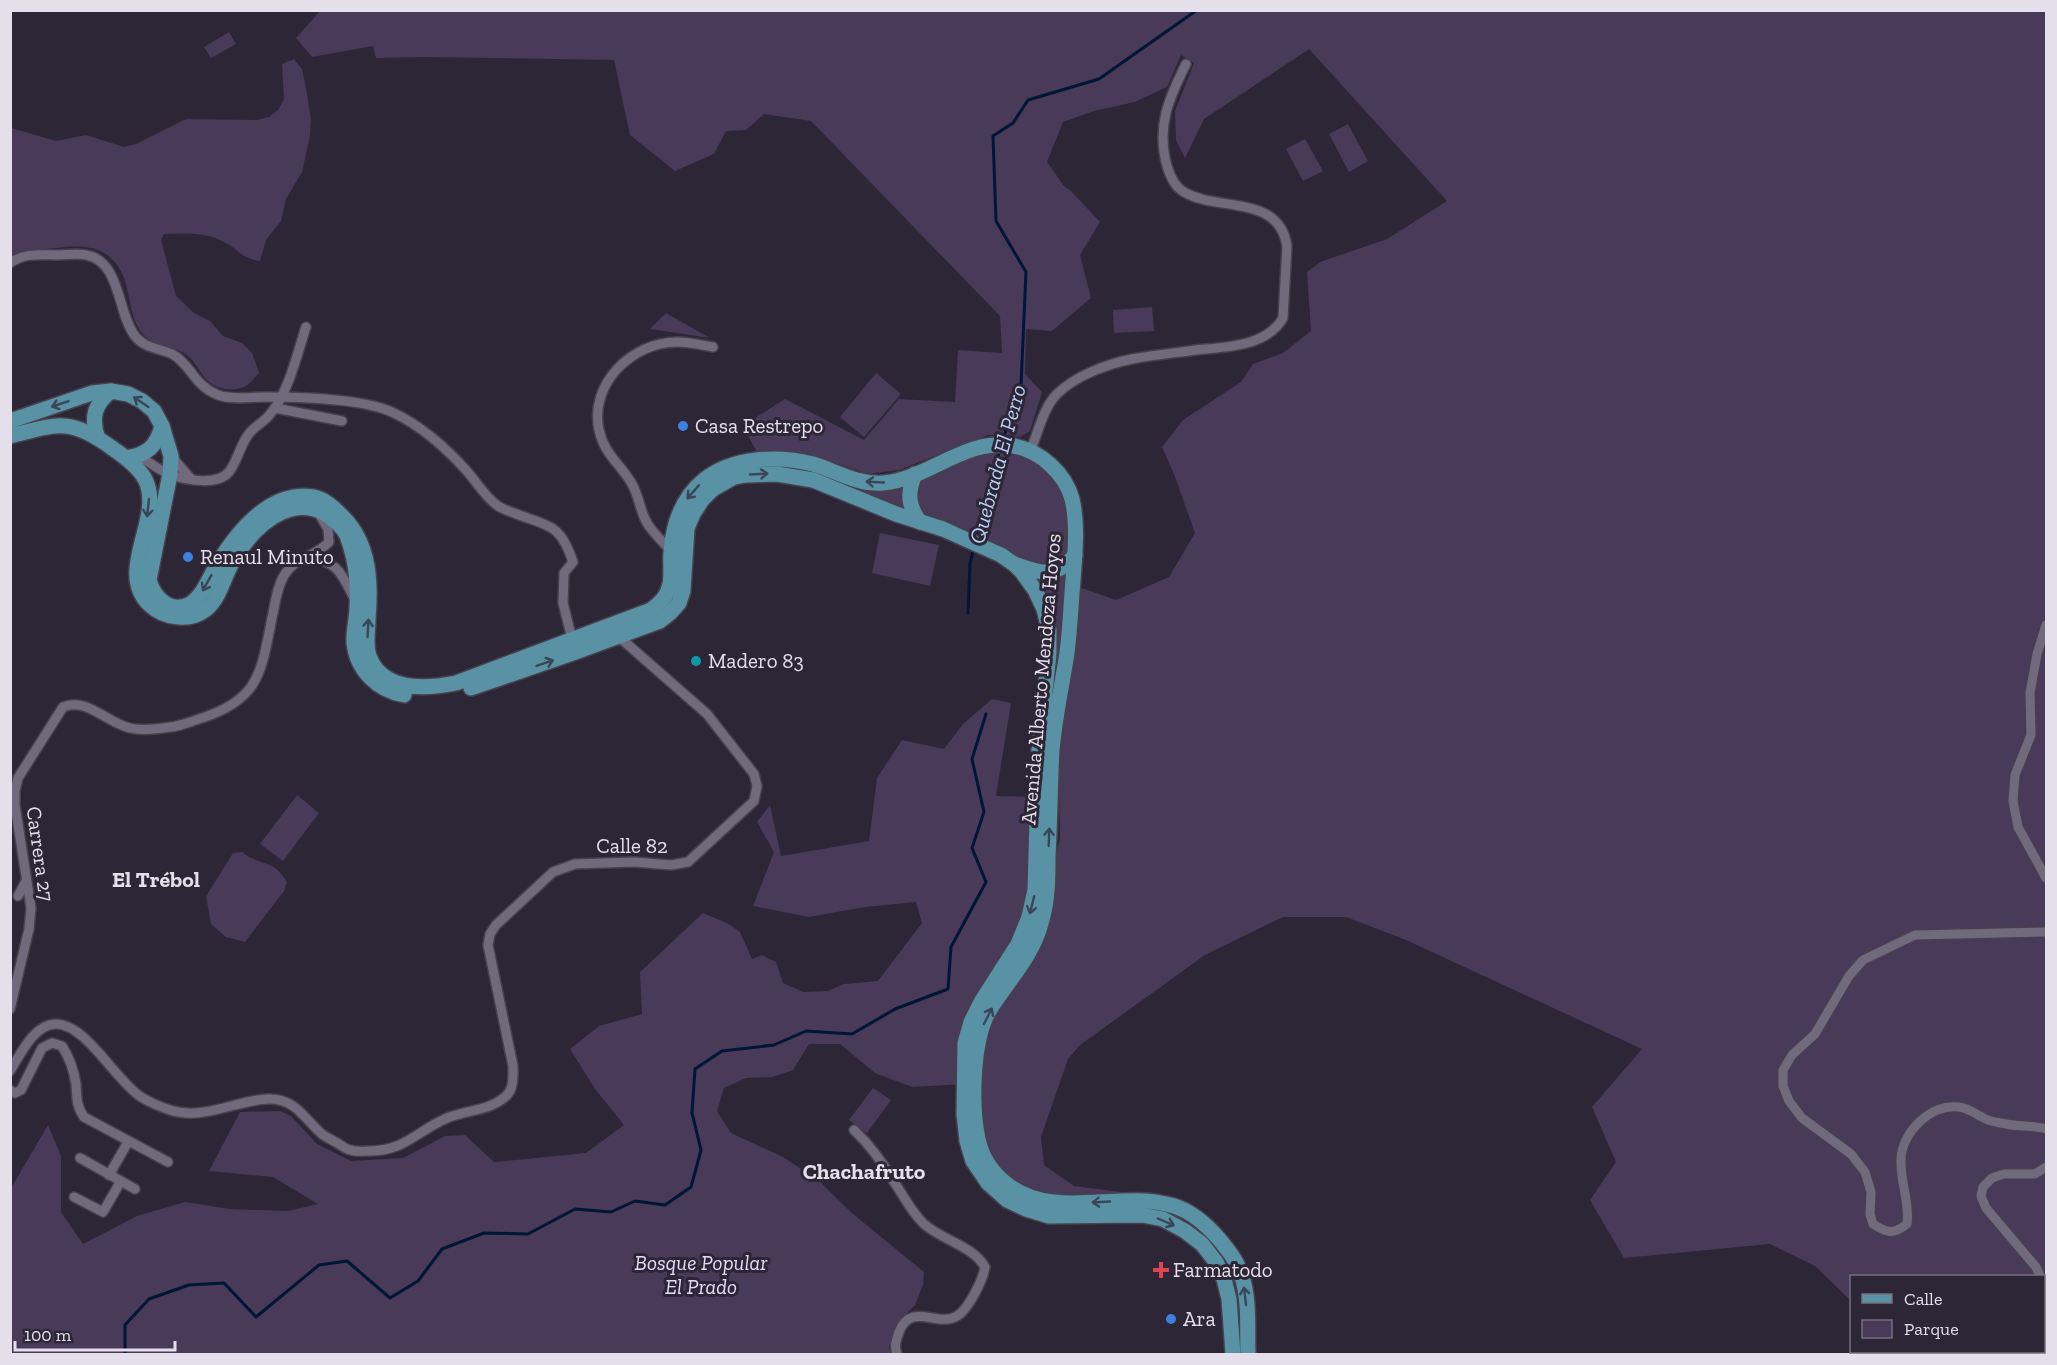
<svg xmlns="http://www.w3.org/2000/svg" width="2057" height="1365" viewBox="0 0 2057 1365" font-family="'Zilla Slab',serif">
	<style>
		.green { fill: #483a58 }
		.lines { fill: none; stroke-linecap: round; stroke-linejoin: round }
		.stream { stroke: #001635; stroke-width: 3 }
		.street-casing { stroke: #47414e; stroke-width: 12 }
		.primary-casing { stroke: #47414e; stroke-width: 18 }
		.street { stroke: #716a7c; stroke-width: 9 }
		.primary { stroke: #5892a4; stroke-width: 15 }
		.oneway { stroke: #3a4657 }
		.shop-dot { fill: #3f7fe0; stroke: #2d2636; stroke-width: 2 }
		.culture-dot { fill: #0f9aa8; stroke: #2d2636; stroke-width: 2 }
		.health-dot { fill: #e0444e; stroke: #2d2636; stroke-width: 2 }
		.labels { text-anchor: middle; stroke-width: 6; stroke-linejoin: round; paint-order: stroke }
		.poi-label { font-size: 21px; fill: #e4dfea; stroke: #2d2636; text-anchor: start }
		.street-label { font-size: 21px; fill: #e4dfea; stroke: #2d2636 }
		.park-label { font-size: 21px; font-style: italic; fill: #e6daf6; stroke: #2d2636 }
		.water-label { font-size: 22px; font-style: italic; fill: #b3cff3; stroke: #2d2636 }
		.neighbourhood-label { font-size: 22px; font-weight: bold; fill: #e4dfea; stroke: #2d2636 }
	</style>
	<rect width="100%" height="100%" fill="#2d2636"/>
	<g class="green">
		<path d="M321 10 2046 11V1354H1917L1915 1352H2044V1276H1852L1851 1301 1815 1266 1770 1244 1624 1258 1590 1200 1616 1162 1592 1107 1642 1049 1406 940 1346 917H1283L1205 955 1080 1045 1068 1059 1041 1137 1044 1165 1074 1186 1121 1192 1084 1203 1031 1199 982 1155 977 1047 1047 892 1060 839 1059 799 1052 750 1076 586 1116 600 1169 577 1195 533 1174 474 1162 447 1183 420 1241 382 1253 364 1283 353 1311 331 1307 272 1320 262 1387 239 1447 201 1309 49 1204 119 1185 158 1176 140 1175 111 1194 63 1181 55 1167 87 1135 102 1094 111 1063 122 1047 162 1064 186 1072 192 1100 222 1080 255 1091 298 1052 331 1026 329 1025 374 1042 392 1030 431 1020 437 988 435 899 470 868 474 806 453 757 452 748 436 755 418 785 399 864 440 899 399 955 402 958 350 1002 353 1000 316 811 121 764 114 746 130 726 131 714 154 675 171 630 135 614 60 424 57 376 58 373 46 312 57 296 38Z"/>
		<path d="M229 32 236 44 211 58 204 47Z"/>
		<path d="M294 59 302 69 306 88 311 119 310 136 302 172 286 199 281 221 266 240 260 261C239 257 242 252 226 243 208 232 185 233 164 234L161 240 176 296 194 313 210 321 223 336 242 343 252 353 259 373C255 377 251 383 246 386 232 393 214 389 204 377 198 369 193 358 184 353 170 345 153 346 143 334 129 317 131 297 124 278 111 246 86 244 56 248 40 249 26 251 11 256V128L56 141 86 135 124 147 136 144 186 119 257 120 269 117 278 110 284 99 282 64Z"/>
		<path d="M1348 124 1368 161 1349 172 1329 134Z"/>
		<path d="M1305 139 1323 171 1303 181 1286 149Z"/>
		<path d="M1152 307 1154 331 1114 333 1113 310Z"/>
		<path d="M666 313 710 338 650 329Z"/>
		<path d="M876 373 901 394 864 437 840 417Z"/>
		<path d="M983 451C995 452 1008 452 1020 455 1066 468 1074 516 1068 557L1051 568 1036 566 974 535 919 513 912 495 919 479Z"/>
		<path d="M907 483 908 513 857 491 883 489Z"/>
		<path d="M880 533 939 545 930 586 872 573Z"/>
		<path d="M1068 571 1064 630 1046 736 1054 674 1031 575Z"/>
		<path d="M992 699 1011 703 996 796 1038 797 1029 917 964 1084 912 1087 875 1073 840 1044H809L793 1070 773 1077 746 1078 724 1088 717 1111 731 1133 783 1157 818 1180 853 1214 924 1272 923 1285 915 1305 896 1325 889 1347 892 1354H11V1188L48 1125 61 1156V1212L83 1244 137 1216 185 1202 230 1209 288 1211 318 1204 273 1177 209 1171 240 1112 280 1111 291 1116 317 1144 351 1161 403 1158 445 1136 465 1135 494 1162 586 1153 624 1125 595 1089 570 1049 599 1026 642 1014 640 972 703 913 729 924 740 932 752 959 762 955 776 962 783 983 804 992 828 991 844 984 878 981 922 923 916 902 865 907 809 917 753 906 774 852 757 822 770 805 781 856 869 841 877 778 902 740 944 749 963 724Z"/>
		<path d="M297 795 319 813 283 861 260 844Z"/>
		<path d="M242 852C261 867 273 858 287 882L284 891 245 942 226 937 211 924 206 896 233 853Z"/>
		<path d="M873 1088 891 1100 867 1133 849 1120Z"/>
	</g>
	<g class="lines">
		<g class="stream">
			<path d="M1003 439 1021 385 1026 272 996 221 993 136 1013 123 1028 100 1099 79 1197 10"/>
			<path d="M977 538 1000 449"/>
			<path d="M968 613 970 564 974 547"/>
			<path d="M125 1354V1325L149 1299 189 1285 224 1283 256 1317 319 1265 347 1261 390 1298 418 1281 442 1249 484 1233 528 1234 575 1209 611 1212 635 1201 665 1205 691 1187 701 1150 692 1113 695 1069 722 1051 774 1045 806 1031 852 1034 895 1009 948 989 951 947 986 882 972 848 984 812 972 759 986 714"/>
		</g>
		<g class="street-casing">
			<g id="street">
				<path d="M10 263C25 252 42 255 59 255 67 255 77 253 86 255 121 261 117 313 135 336 144 348 159 348 172 354 191 364 193 385 218 395 231 400 250 397 264 397 299 397 363 398 394 413 421 426 445 447 465 469 477 482 484 496 498 506 504 510 512 512 519 515 552 527 561 526 573 562L564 573 563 603 572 639"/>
				<path d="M275 408 342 421"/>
				<path d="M1030 452C1038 433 1043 408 1057 394 1075 376 1107 364 1132 359 1153 355 1175 353 1196 350 1226 347 1266 347 1283 318L1287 246C1279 194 1218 212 1184 192 1175 187 1170 176 1167 166 1156 126 1169 98 1186 64"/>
				<path d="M139 456C149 462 160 471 171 475 187 480 217 486 229 472 237 462 240 446 248 435 254 426 265 422 271 413 289 391 297 354 306 327"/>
				<path d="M171 456 191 479"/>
				<path d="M671 551C663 542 653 533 647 523 640 511 639 496 632 484 620 463 605 456 599 430 589 384 632 342 677 342 689 342 701 345 713 347"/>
				<path d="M309 559C338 559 343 577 355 600"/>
				<path d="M2046 625 2037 654 2030 693 2031 735 2015 775 2013 801 2018 827 2046 878"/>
				<path d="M18 896 26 881"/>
				<path d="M2046 932 1915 935 1863 960 1849 976 1815 1034 1792 1055 1783 1070V1086L1789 1101 1802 1118 1851 1154 1865 1172 1871 1192 1870 1214 1873 1224C1887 1233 1893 1235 1907 1224 1910 1202 1900 1182 1901 1160 1901 1133 1931 1103 1959 1107 1969 1108 1978 1116 1988 1120 1994 1122 2000 1123 2006 1124 2019 1127 2034 1125 2046 1129"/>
				<path d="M10 1009 29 929 31 908 15 805V791L18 778 63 707C87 697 107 723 130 728 142 731 158 729 171 727 181 726 192 721 202 718 260 699 261 672 272 618 275 604 277 586 285 574 295 558 316 556 329 542L328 529 318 512"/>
				<path d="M10 1071C20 1055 34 1024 56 1024 86 1024 115 1080 141 1097 149 1102 161 1107 170 1110 203 1121 236 1100 268 1099 296 1098 305 1120 323 1135 328 1138 334 1141 339 1144 342 1146 347 1150 351 1150 356 1152 363 1151 369 1151 405 1151 417 1131 447 1118 466 1110 490 1111 506 1096 514 1089 513 1076 513 1066L488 945 490 934 496 925 553 872 575 864 634 862 671 865 688 862 754 801 757 786 754 774 707 714 618 636"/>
				<path d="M10 1090 15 1093 21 1090 42 1048 52 1043 62 1046C69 1057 74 1071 76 1084 77 1097 76 1106 84 1117L168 1162"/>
				<path d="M854 1130C870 1145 883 1163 894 1182 904 1196 911 1212 924 1224 942 1240 973 1246 985 1267 983 1280 968 1310 957 1316 938 1328 911 1301 899 1332 896 1341 894 1346 897 1354"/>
				<path d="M80 1158 135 1189"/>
				<path d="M109 1175 128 1142"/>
				<path d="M74 1197 103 1212 121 1181"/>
				<path d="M2040 1276 2036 1267 1986 1208 1981 1196 1983 1187 1992 1178 2004 1174H2035L2046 1167"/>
				<path d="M2044 1286V1302"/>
				<path d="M1975 1354 1978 1352"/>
			</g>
		</g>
		<g class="primary-casing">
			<g id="primary">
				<path d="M10 421 92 393 111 391 128 394 142 401 154 411 162 426 171 456 170 474 149 580C154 597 170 615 190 604 204 595 210 576 218 563 238 531 271 490 313 497 325 499 335 509 343 517 370 544 371 583 368 619 368 631 365 644 369 656 382 692 426 689 456 683L651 610C660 603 668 596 670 584 672 574 670 562 671 552 673 524 681 499 704 480 733 457 778 455 813 464 836 471 858 485 883 483 930 479 965 437 1014 446 1040 451 1065 473 1072 499 1078 524 1075 554 1073 580 1071 604 1070 629 1067 653 1062 685 1055 717 1052 750 1050 785 1050 820 1048 856 1048 877 1048 899 1042 920 1033 957 1008 980 989 1011 972 1041 971 1105 978 1139 982 1158 992 1173 1008 1185 1056 1221 1120 1189 1174 1206 1193 1212 1207 1225 1219 1239 1228 1250 1237 1261 1241 1274 1250 1298 1247 1329 1248 1354"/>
				<path d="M10 436C57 424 70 417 112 448 124 456 138 466 145 479 165 518 114 571 150 605 164 618 189 622 205 610 220 599 224 575 234 559 258 520 303 483 342 528 347 533 349 541 351 548 357 567 358 587 357 607 357 619 353 631 354 643 357 670 377 690 404 695"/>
				<path d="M97 436C91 416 95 404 111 391"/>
				<path d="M126 458C147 455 157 446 162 426"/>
				<path d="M915 474C907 493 908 506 920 522"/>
				<path d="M1014 564C1042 573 1054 580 1075 555"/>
				<path d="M471 688 573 653 660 621 670 613 679 603 683 591 687 528 693 514 702 500 713 489 734 477 745 475 777 474 813 480 896 514 943 529 1001 555 1014 564 1022 572 1035 590 1044 609 1049 630V653L1039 750 1035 890 1029 917 1018 944 981 1002 971 1022 965 1043 964 1114 967 1141 973 1161 988 1183 1007 1200 1026 1209 1049 1216 1142 1215 1163 1219 1185 1231 1202 1244 1216 1262 1224 1279 1229 1299 1233 1354"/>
			</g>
		</g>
		<use href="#street" class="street"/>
		<use href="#primary" class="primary"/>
	</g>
	<defs><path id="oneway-shaft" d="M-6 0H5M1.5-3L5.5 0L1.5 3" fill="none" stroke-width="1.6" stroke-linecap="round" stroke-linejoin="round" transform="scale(1.5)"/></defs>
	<g class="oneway">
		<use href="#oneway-shaft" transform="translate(141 402) rotate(-146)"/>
		<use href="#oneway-shaft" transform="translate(60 404) rotate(161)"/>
		<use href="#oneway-shaft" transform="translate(759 474) rotate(-3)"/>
		<use href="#oneway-shaft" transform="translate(875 482) rotate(-177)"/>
		<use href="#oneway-shaft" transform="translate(693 492) rotate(131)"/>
		<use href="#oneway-shaft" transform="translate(148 508) rotate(96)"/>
		<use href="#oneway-shaft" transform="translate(207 583) rotate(119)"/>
		<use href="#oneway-shaft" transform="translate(368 628) rotate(-87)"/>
		<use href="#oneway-shaft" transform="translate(545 663) rotate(-19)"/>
		<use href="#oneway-shaft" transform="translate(1049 837) rotate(-88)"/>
		<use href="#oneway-shaft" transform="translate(1032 905) rotate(104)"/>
		<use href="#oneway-shaft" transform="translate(988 1016) rotate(-63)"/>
		<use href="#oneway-shaft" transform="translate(1101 1202) rotate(177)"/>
		<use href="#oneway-shaft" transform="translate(1166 1222) rotate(23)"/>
		<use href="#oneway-shaft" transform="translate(1245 1296) rotate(-97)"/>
	</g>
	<g class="shop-dot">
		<circle cx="683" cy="426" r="6"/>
		<circle cx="188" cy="557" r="6"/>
		<circle cx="1171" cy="1319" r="6"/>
	</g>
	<circle class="culture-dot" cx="696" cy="661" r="6"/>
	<path class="health-dot" d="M1158 1261h6v6h6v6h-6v6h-6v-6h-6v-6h6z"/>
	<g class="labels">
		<g class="poi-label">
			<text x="695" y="433">Casa Restrepo</text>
			<text x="200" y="564">Renaul Minuto</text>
			<text x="708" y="668">Madero 83</text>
			<text x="1173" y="1277">Farmatodo</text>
			<text x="1183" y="1326">Ara</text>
		</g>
		<g class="street-label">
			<text transform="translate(1041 679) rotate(-85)" y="7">Avenida Alberto Mendoza Hoyos</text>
			<text x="632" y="853">Calle 82</text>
			<text transform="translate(40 854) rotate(82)" y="7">Carrera 27</text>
		</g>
		<g class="park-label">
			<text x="701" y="1270">Bosque Popular<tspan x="701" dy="24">El Prado</tspan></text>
		</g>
		<g class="water-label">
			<text transform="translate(997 464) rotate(-75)" y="8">Quebrada El Perro</text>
		</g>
		<g class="neighbourhood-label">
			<text x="156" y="887">El Trébol</text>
			<text x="864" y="1179">Chachafruto</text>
		</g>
	</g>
	<rect width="2057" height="1365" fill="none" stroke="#e4dfea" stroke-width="24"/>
	<rect x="1850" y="1275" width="195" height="78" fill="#2d2636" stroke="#76707e" stroke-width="1.5"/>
	<rect x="1862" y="1294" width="30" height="9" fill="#5892a4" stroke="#76707e" stroke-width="1.5"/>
	<text x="1904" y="1305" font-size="18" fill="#e4dfea">Calle</text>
	<rect x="1862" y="1320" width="30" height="18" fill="#483a58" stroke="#76707e" stroke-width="1.5"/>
	<text x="1904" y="1335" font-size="18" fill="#e4dfea">Parque</text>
	<path d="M15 1341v9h160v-9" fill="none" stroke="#e4dfea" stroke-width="3"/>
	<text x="24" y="1341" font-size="18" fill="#e4dfea" stroke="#2d2636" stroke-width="4.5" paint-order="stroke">100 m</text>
</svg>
